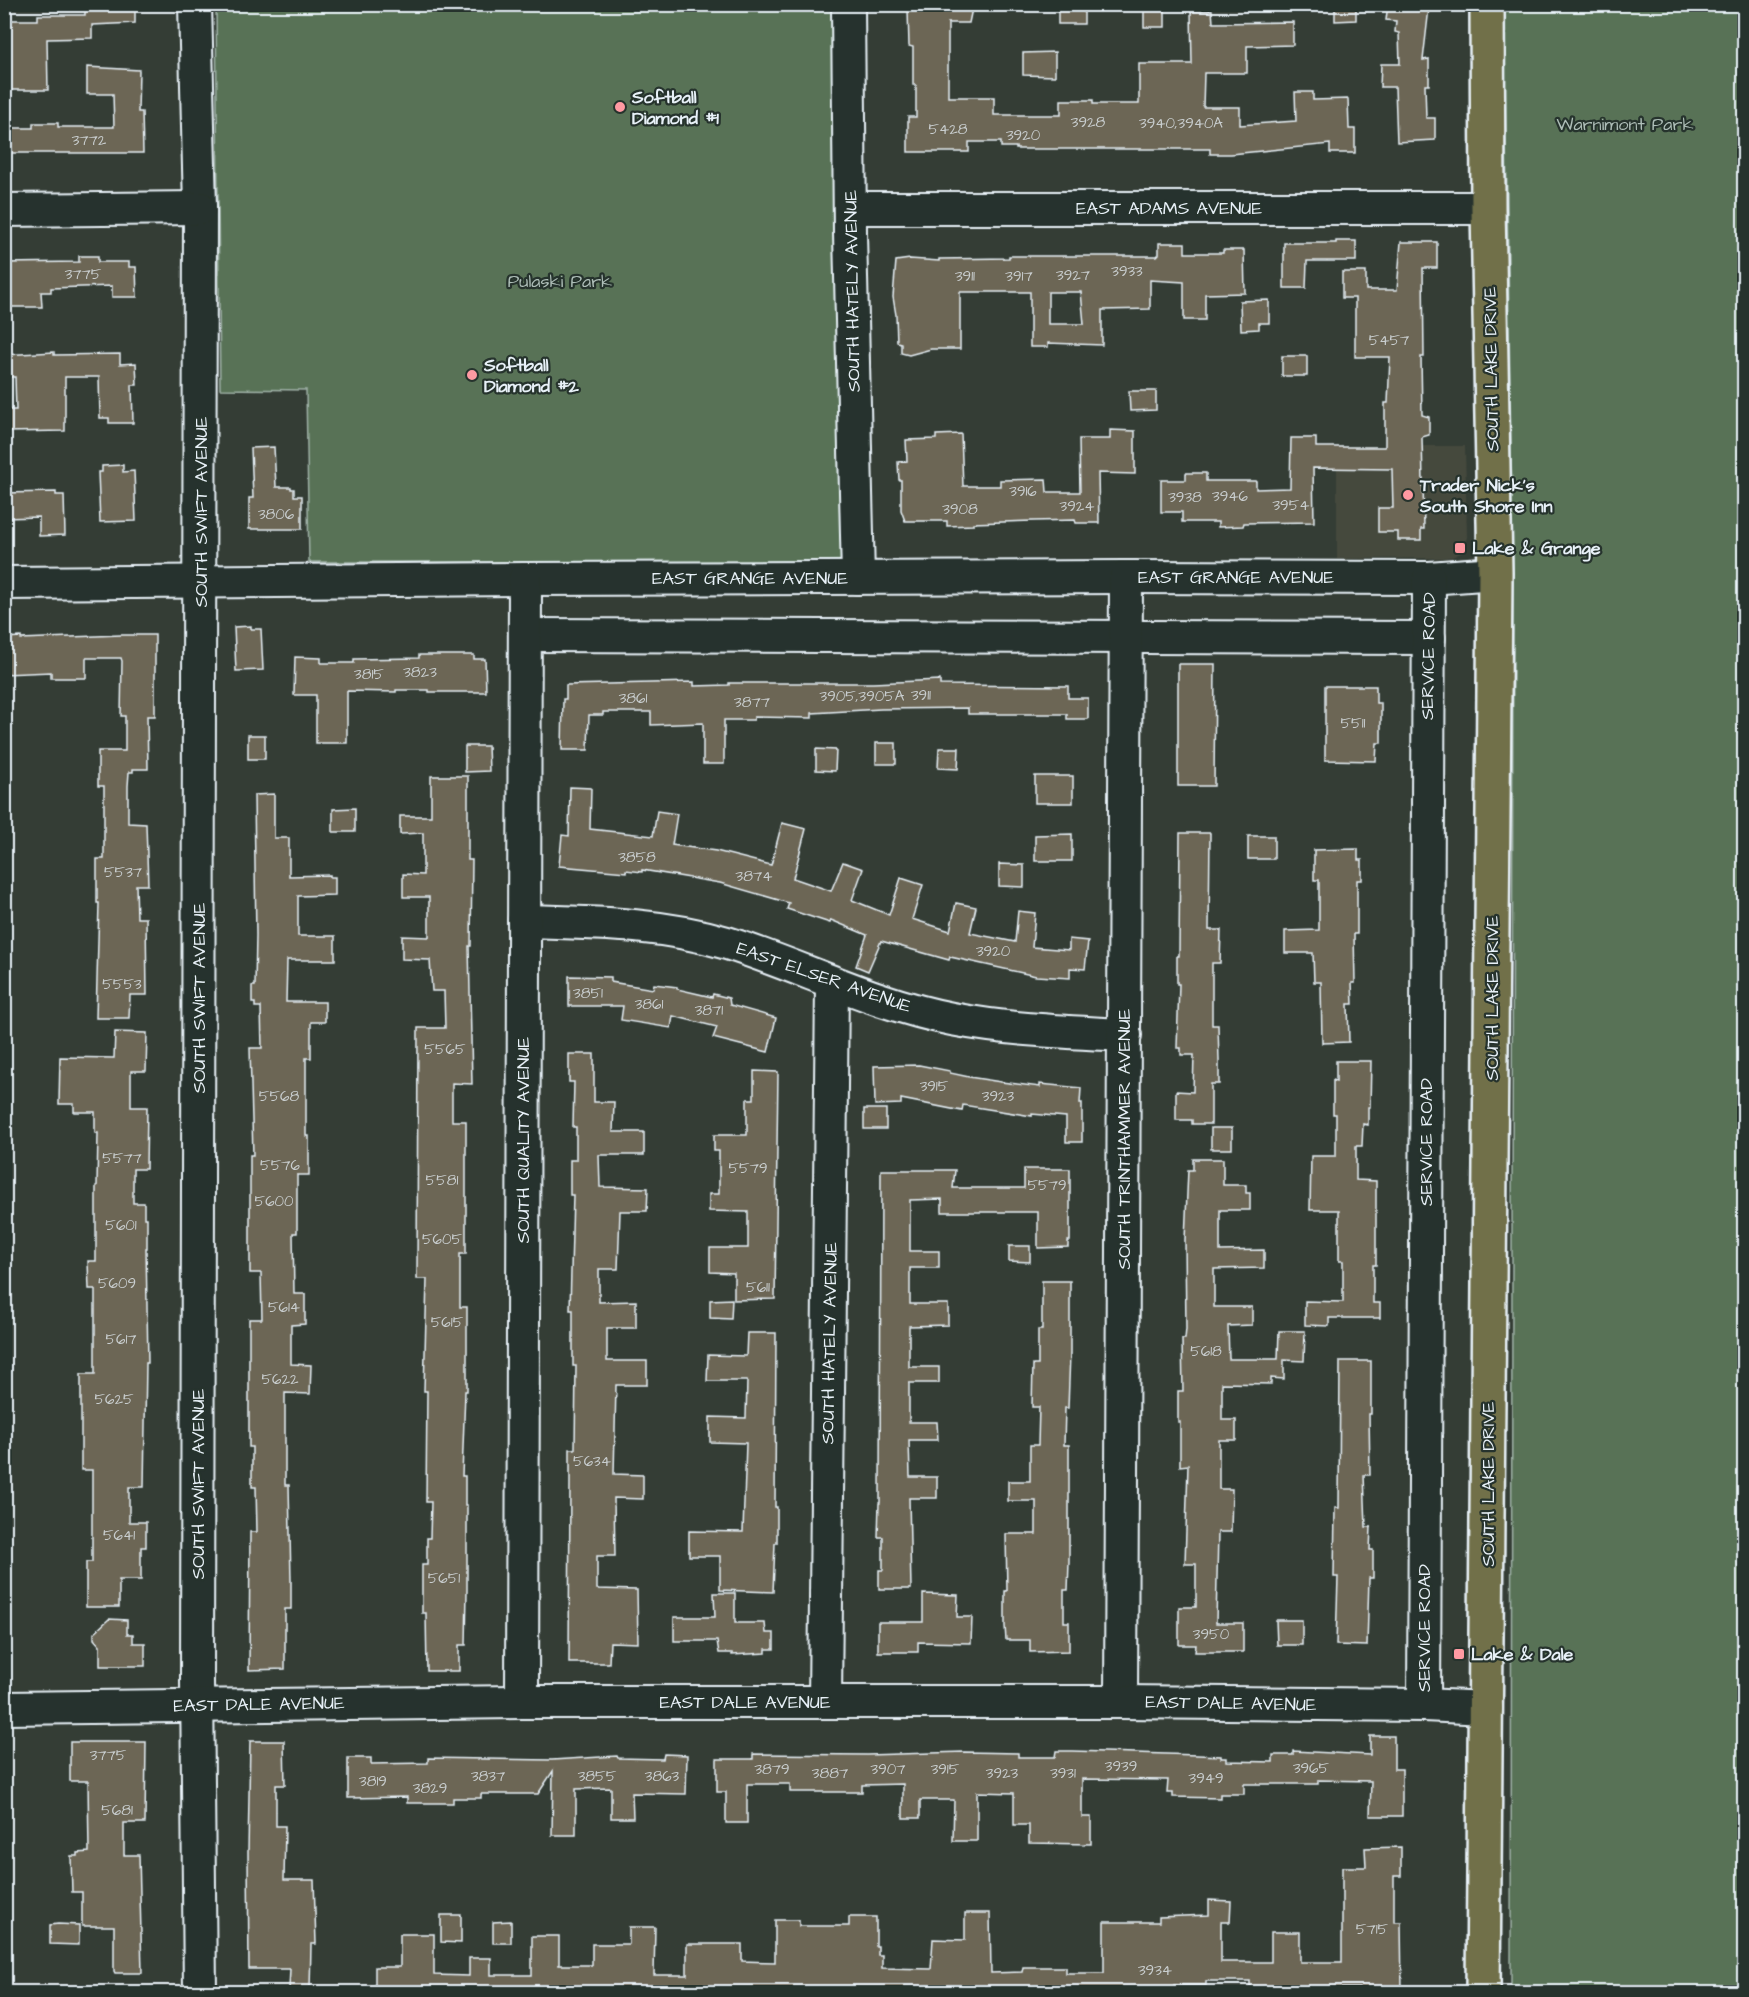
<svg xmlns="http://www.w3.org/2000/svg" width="1749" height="1997" viewBox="0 0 1749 1997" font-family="'Architects Daughter',sans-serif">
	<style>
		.built { fill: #45493e }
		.green { fill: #587257; stroke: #a0b2a8; stroke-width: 1.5 }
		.building { fill: #6c6654; stroke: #e8f1f8; stroke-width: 1.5; fill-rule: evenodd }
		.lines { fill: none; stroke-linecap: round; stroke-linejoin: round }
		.minor-casing { stroke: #e8f1f8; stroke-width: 36 }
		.major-casing { stroke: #e8f1f8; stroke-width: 38 }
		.minor { stroke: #26332d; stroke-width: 32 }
		.major { stroke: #71704a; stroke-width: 33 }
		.poi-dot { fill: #ff9aa2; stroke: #26332d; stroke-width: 2 }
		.labels { text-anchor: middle; stroke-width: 4.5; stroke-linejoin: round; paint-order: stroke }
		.number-label { font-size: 15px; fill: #c9cecf }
		.poi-label { font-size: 18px; font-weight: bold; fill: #e8f1f8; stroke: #26332d; text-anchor: start }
		.park-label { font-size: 18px; fill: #aebeb8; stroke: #26332d }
		.street-label { font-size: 18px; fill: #e8f1f8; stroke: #26332d }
	</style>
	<rect width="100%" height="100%" fill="#343d35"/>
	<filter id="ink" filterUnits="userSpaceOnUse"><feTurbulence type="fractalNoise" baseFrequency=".0167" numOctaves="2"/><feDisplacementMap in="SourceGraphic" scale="12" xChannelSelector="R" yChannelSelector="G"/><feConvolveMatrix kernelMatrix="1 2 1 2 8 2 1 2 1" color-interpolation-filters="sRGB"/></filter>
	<g filter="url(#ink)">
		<path class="built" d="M1337 446H1465L1467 537 1463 552 1452 557 1443 558 1337 559Z"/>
		<g class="green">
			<path d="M216 5H832L841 562H309L306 390 220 389Z"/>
			<path d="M1504 5H1744V1992H1511L1513 575Z"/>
		</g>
		<g class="building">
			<path d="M85 4H135V23L92 25V38L47 39 48 90H4V68H10V20H38V15H85Z"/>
			<path d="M910 4H973L969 23H948V97H994V115H1061V100H1093V104H1139V64H1192L1191 11 1212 10 1213 23 1293 22V45L1247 46V73H1204L1203 107H1240V125L1296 121 1295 92H1313V100L1348 99 1349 129H1355V153H1330V144L1231 154H1210V149H1016V147H1001V142H969V152H908V117H916V85H913V47L909 46 908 9Z"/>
			<rect x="1058" y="4" width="26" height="20"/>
			<rect x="1144" y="4" width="21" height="23"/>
			<path d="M1335 4H1356V20L1335 21Z"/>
			<path d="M1388 4 1429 8 1423 60 1429 59V85H1425L1426 118H1435V140L1397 142 1395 87H1380L1381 64H1400L1399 33 1395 32 1396 21 1386 20Z"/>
			<path d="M1055 52V76L1023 75V53Z"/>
			<path d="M87 67 139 70 138 112H142L143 153H4V128H33V123H58V127H114L113 94H87Z"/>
			<path d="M1336 241H1356V261H1307L1306 288H1284V243H1336Z"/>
			<path d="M1401 242H1437V268H1423L1424 357H1421L1422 415 1429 417V435L1422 437 1424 529H1421V540H1398V532H1378V508H1393L1392 469 1313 468 1314 522 1244 523 1243 526 1218 527V522H1182V512H1161V480H1186V473H1206V481H1256V489L1290 488 1291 438H1316V447H1385V403H1388L1390 357H1355V298H1342V272H1366V290H1397Z"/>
			<path d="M1159 243H1185V253H1223V250H1244L1245 293 1205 294V320H1184V282L1150 280V309L1102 310V345L1048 343V347H1030V292H960V349H931L909 355 901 353V343L897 342 896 315 893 297 896 261 910 259 939 261V259L1009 258V256H1157L1159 254ZM1048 292H1081L1084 324H1048Z"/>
			<path d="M79 256H98V262H129V267H136L137 297H112V286L51 288V292H41L42 307H4V263L79 262Z"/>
			<path d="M1269 300V323H1259V329L1241 330 1240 301Z"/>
			<path d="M54 352V355L120 354V364L136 363 137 385H132L133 423H109V418H100L99 377H65V431L4 432V410H16L15 377H4V355Z"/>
			<rect x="1282" y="356" width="25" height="20"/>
			<path d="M1129 391H1156V410L1130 411Z"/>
			<path d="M1110 430 1135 431V474L1098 473 1099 523H1076L1075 520 1033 521 973 523V525L947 526V521H905L901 510V480H899L898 462 907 461 906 440 936 439V435L961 434 963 486H1000V480L1046 479 1047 492H1080L1079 439H1110Z"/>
			<path d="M274 447 276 487H291V489H294V496H302V529H249V498H253L251 448Z"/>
			<path d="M123 465V472L134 471 136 521 100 522 98 472H102V466Z"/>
			<path d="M56 492V495H64L65 535 39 536V517L4 518V493Z"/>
			<path d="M251 626V629H261L263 670 236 671 234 627Z"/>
			<path d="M121 635H155V716H147L148 769H133V772H129L128 786V823L146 824 148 885H136L137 918H146L147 995H130L129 1018H96L99 903H97V859H104V786H98V751H125V716H121L122 661 121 658H86V678H51V672L4 674V638L21 637V639Z"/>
			<path d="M419 655H474V659H485L486 692H429V690H396V692L347 691V743H316V695H294L295 657 321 658V663H354V659L419 658Z"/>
			<path d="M1178 664H1215L1214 786H1178Z"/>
			<path d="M940 680V685L1068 686V698H1088V719H1067V714H968V708L881 709 812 713V718L754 717V720H724V764H703V723L651 725V712H603V715H589L588 750H562L563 699H566V685L694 682V686L729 685V683H873Z"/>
			<path d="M1325 686H1376V703H1381V743H1377L1376 761 1325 760Z"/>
			<rect x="248" y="735" width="17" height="24"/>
			<rect x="876" y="743" width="20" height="21"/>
			<path d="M465 746H488L489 771 465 772Z"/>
			<path d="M939 748H959L958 769 938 768Z"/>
			<path d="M816 749 836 750 835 771 816 770Z"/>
			<path d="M431 776H468V860H472L471 946H469L472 1084 452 1083V1121H466V1254H460V1307H467V1391H465L462 1476H465V1505H467V1590L466 1645H459V1671H427L426 1613H422V1565H427V1538H430L431 1502H426L427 1391H424L427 1279H417L418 1028H445L444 991H432L430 960 402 959V936L429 937V897H403V874L423 875V833L400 834V816H431Z"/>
			<rect x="1035" y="776" width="38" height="27"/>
			<path d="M570 787 591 788 590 829 653 836 657 811 677 814 672 845 716 851 771 865 782 823 806 829 793 878 831 891 843 862 863 869 852 900 889 915 901 878 923 885 912 919 950 931 956 903 976 907 970 933 1015 942 1018 911 1035 913 1032 947 1069 950V939L1088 941 1085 969 1070 968V978L1036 976 950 957 949 960 881 941 868 971 856 966 867 935 831 920 830 923 787 909 789 903 720 883 642 870V872L626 870V872L559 866 562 835 569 836Z"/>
			<path d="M274 794V838H289V876L330 875V877H335V895L298 896V936H335V960H287L286 1002H325V1022H311V1058H306V1136H309V1175H297V1233H293L294 1294H305V1324L291 1325V1364L311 1365 310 1394 285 1393V1485H289L291 1581V1609H285V1669L249 1670 250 1532H257L256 1487H252V1447H249V1319H262L261 1273H250V1155H253L250 1048H262L261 1007H255V1003H252V986H255L256 935 254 795Z"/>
			<path d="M355 808V832H333V809Z"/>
			<path d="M1180 833H1210L1209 930H1221L1220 963H1212V1025H1218L1219 1061V1084H1211V1124H1192V1120H1176V1091L1193 1092 1194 1055H1181V1048H1177L1179 984H1177V956H1179Z"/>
			<path d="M1072 834V861H1035V835Z"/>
			<rect x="1248" y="836" width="26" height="23"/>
			<path d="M1358 849V860H1362V880H1357V934H1354L1355 983H1352L1353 1004H1348L1349 1042 1322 1043 1321 982H1314L1313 953H1285V931L1319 930V880H1314V850Z"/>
			<path d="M999 864 1024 865V887L999 886Z"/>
			<path d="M569 976 611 977V982L653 989 654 984 677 987V989L712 997 713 994 729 998 730 1005 776 1018 768 1052 713 1038 717 1027 673 1016 671 1028 621 1020 623 1006H569Z"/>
			<path d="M115 1032 147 1033 146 1071H131V1107H147L146 1169H133V1203H144V1218H147V1248H146L148 1363H146L144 1487H129V1522H146V1547H141V1580H119V1607H86V1562H92V1470H81V1374H95V1289H89L88 1261H96V1186H97L98 1133H95V1112H74V1104H59L60 1057 114 1058Z"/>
			<path d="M569 1054H594V1102H614L613 1132H644V1155H599L600 1187 648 1188 647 1211H620L618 1269H599V1302L636 1301V1328H607V1361H647V1385H616L614 1474 643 1475V1499L614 1498 615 1556H597V1589L637 1590 638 1643 610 1642 609 1663H569L570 1482V1449H575L576 1366H573V1310H570L573 1195H570V1160H576V1127H573L574 1082H569Z"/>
			<path d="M1336 1061H1371L1370 1107H1368V1125L1363 1124 1362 1146H1356V1180L1376 1181V1265H1373V1303H1380V1318H1329V1326L1305 1325V1301L1343 1302V1261H1339V1210H1310L1311 1156H1336V1114H1333V1080L1336 1081Z"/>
			<path d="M919 1065 950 1071V1073L969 1077 1001 1082 1040 1087V1084L1081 1088 1080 1103H1082V1142H1066V1117L1032 1114V1116L963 1105 962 1111 901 1099V1104L875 1105 874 1066Z"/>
			<path d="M754 1071 778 1072 775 1299 734 1300V1273L710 1272V1248H748V1212L709 1211V1194H719V1151H714V1135H747V1099H754Z"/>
			<rect x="864" y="1109" width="22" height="20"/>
			<rect x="1211" y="1128" width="21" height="21"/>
			<path d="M1193 1159H1223V1185H1246V1193H1250V1210H1220V1251L1264 1250V1268L1214 1269V1307H1252V1325L1228 1326 1229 1359H1278L1279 1331H1305L1304 1361 1284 1360V1379L1271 1378V1384L1222 1383V1420H1236V1440H1219V1489H1232L1231 1532H1218L1216 1623H1243V1652H1195L1196 1645H1179V1607H1196V1564H1185L1188 1465 1180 1466V1422H1178V1391H1183L1182 1339H1185L1186 1329 1185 1240 1188 1170H1193Z"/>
			<path d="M1024 1169H1070V1241H1068V1247L1038 1248V1212H942V1199L910 1200V1251H939V1268H910V1304H948V1325L909 1326V1367H939V1383H909V1422H937L938 1440H909L910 1477H937V1498H909L911 1589H879V1570H883V1537H878L879 1503H880L881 1170H955L953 1188H1024Z"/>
			<path d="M1009 1246H1030V1262L1009 1261Z"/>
			<path d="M1042 1281H1070V1353L1068 1408H1065L1064 1445H1069V1562L1068 1590H1064V1622H1069V1651L1030 1652V1640H1006L1005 1626V1591H1007L1006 1534H1036V1501H1008V1481H1030V1445H1038L1039 1407H1032L1033 1365H1038V1330H1042Z"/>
			<path d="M732 1299 731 1319 710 1318V1300Z"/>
			<path d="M747 1333H776L775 1507H777V1543H775L773 1592 720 1590V1556H689V1531L743 1532 746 1443 710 1442V1417L746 1418 747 1381H707L708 1355 746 1356Z"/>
			<path d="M1340 1361H1371V1414H1369L1370 1475H1364L1366 1527H1371L1370 1550H1373V1578H1369L1367 1646 1336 1645 1338 1577H1334L1335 1508H1339Z"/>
			<path d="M714 1593H735V1623H765L766 1633H774V1649H766V1653L732 1655V1653H719L717 1641H674V1617H715Z"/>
			<path d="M923 1594 958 1595 957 1617H972L971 1643 918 1642V1652H878V1622H923Z"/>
			<path d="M109 1619 127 1620V1634H133V1643H145V1666H100V1646L94 1639V1633Z"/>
			<path d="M1276 1620H1302V1645H1277Z"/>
			<path d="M1370 1736H1394V1769H1402V1816H1370L1371 1781 1318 1780V1784H1244V1794H1220V1798L1173 1797V1793H1167L1168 1780 1082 1779V1817H1091V1844L1029 1843V1825H1014V1793L977 1792V1841H953L954 1800H920V1818H903V1784L862 1785V1792H790V1784H747V1823H726V1792H717V1759H753V1754L867 1755 964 1752 1018 1753V1757H1055L1056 1751H1073L1197 1755 1221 1756V1758H1226V1761L1273 1762V1755H1293V1751L1370 1755Z"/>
			<path d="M250 1741H284L285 1785H276V1826H285L284 1880H314L316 1944H311L310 1990 289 1989 290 1969H249L248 1853Z"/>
			<path d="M70 1742H146L145 1823H124V1855H139L142 1973H115L114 1971V1926H82V1892H72L71 1856H78V1853L89 1852 88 1781H70Z"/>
			<path d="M664 1754 687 1755 686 1794 632 1793 633 1818H611V1788L576 1789V1835H552L553 1771 538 1794H481V1798H453V1803H407V1797L348 1798V1758H371V1764L428 1763V1758L552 1760 617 1756 618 1758 663 1759Z"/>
			<path d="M1401 1847V1876H1394V1922H1401L1402 1992H1359V1988H1299V1990H1280V1992H1250V1981H1206V1985H1174V1992H375V1967H400V1934H434V1975L469 1976V1958H491V1975H532V1936H559V1965H592V1944H629V1927H655L654 1975H687V1944H742V1961L775 1962V1920H799V1926H849V1917H876V1946H878V1955H882V1968L931 1969 933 1939 965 1940V1913H990L991 1973 1022 1972 1023 1967H1066V1973H1104V1922H1159V1917L1209 1915V1900L1231 1901 1230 1922H1221V1962H1271V1932H1300V1962H1342V1867H1366L1365 1848Z"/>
			<path d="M441 1915H461V1943L441 1942Z"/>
			<path d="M511 1921V1943H493V1922Z"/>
			<path d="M58 1924 79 1925V1945L50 1944V1925Z"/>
		</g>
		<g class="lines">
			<g class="minor-casing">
				<g id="minor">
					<path d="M195 4 200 208 197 1681 200 1992"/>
					<path d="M848 4 850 233 858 578"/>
					<path d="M850 208H1488"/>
					<path d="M4 210 200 208"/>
					<path d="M4 583 525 579 1126 577 1429 578 1495 573"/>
					<path d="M525 635 1429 638"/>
					<path d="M524 921C592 923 661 923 727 943 803 967 874 1004 952 1019 1009 1030 1067 1032 1125 1035"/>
					<path d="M522 1702 525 579"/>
					<path d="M825 1702 832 983"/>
					<path d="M1121 1702 1126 577"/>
					<path d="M1424 1705 1429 578"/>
					<path d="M4 1708 522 1702H1121L1424 1705 1486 1708"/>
				</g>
			</g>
			<g class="major-casing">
				<path id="major" d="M1483 1992 1495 573 1488 208 1487 4"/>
			</g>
			<use href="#minor" class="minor"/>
			<use href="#major" class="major"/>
		</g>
	</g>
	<g class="poi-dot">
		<circle cx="620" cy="107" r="6"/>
		<circle cx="472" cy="375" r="6"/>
		<circle cx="1408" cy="495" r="6"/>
		<rect x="1454" y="542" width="12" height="12" rx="3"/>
		<rect x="1453" y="1648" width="12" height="12" rx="3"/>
	</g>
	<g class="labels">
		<g class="number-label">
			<text x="1088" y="127">3928</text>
			<text x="1181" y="128">3940,3940A</text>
			<text x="948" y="134">5428</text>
			<text x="1023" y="140">3920</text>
			<text x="89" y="145">3772</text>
			<text x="1127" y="276">3933</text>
			<text x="83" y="279">3775</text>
			<text x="1073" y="280">3927</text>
			<text x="965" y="281">3911</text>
			<text x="1019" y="281">3917</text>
			<text x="1389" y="345">5457</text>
			<text x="1023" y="496">3916</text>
			<text x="1230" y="501">3946</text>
			<text x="1185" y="502">3938</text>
			<text x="1291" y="510">3954</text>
			<text x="1077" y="511">3924</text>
			<text x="960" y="514">3908</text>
			<text x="276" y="519">3806</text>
			<text x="420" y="677">3823</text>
			<text x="369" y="679">3815</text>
			<text x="921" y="700">3911</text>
			<text x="862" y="701">3905,3905A</text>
			<text x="633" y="703">3861</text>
			<text x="752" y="707">3877</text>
			<text x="1353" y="728">5511</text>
			<text x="637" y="862">3858</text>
			<text x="123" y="877">5537</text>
			<text x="754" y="881">3874</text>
			<text x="993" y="956">3920</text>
			<text x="122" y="989">5553</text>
			<text x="588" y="998">3851</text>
			<text x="649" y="1009">3861</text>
			<text x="709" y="1015">3871</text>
			<text x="445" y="1054">5565</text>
			<text x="934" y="1091">3915</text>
			<text x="279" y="1101">5568</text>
			<text x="998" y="1101">3923</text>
			<text x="122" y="1163">5577</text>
			<text x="280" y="1170">5576</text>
			<text x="748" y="1173">5579</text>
			<text x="442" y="1185">5581</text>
			<text x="1047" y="1190">5579</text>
			<text x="274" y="1206">5600</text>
			<text x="121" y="1230">5601</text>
			<text x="442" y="1244">5605</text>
			<text x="117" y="1288">5609</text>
			<text x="758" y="1292">5611</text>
			<text x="284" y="1312">5614</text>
			<text x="447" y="1327">5615</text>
			<text x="121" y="1344">5617</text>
			<text x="1206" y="1356">5618</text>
			<text x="280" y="1384">5622</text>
			<text x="114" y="1404">5625</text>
			<text x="592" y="1466">5634</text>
			<text x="119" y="1540">5641</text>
			<text x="444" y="1583">5651</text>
			<text x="1211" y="1639">3950</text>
			<text x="108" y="1760">3775</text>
			<text x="1121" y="1771">3939</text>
			<text x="1311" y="1773">3965</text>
			<text x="772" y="1774">3879</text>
			<text x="888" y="1774">3907</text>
			<text x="945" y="1774">3915</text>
			<text x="830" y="1778">3887</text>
			<text x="1002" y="1778">3923</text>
			<text x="1063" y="1778">3931</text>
			<text x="488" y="1781">3837</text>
			<text x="597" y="1781">3855</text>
			<text x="662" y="1781">3863</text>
			<text x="1206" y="1783">3949</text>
			<text x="373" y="1786">3819</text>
			<text x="430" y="1793">3829</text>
			<text x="117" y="1815">5681</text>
			<text x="1372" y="1934">5715</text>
			<text x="1155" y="1975">3934</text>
		</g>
		<g class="poi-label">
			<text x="632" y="103">Softball<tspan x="632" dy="21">Diamond #1</tspan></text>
			<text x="484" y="371">Softball<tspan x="484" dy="21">Diamond #2</tspan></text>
			<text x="1420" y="491">Trader Nick's<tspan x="1420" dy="21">South Shore Inn</tspan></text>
			<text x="1472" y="554">Lake &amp; Grange</text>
			<text x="1471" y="1660">Lake &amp; Dale</text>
		</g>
		<g class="park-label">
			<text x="1625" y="130">Warnimont Park</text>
			<text x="560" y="287">Pulaski Park</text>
		</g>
		<g class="street-label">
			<text x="1169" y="214">EAST ADAMS AVENUE</text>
			<text transform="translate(852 291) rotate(-91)" y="6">SOUTH HATELY AVENUE</text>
			<text transform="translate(1491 369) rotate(-91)" y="6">SOUTH LAKE DRIVE</text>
			<text transform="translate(201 512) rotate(-90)" y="6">SOUTH SWIFT AVENUE</text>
			<text x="1236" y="583">EAST GRANGE AVENUE</text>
			<text x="750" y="584">EAST GRANGE AVENUE</text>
			<text transform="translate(1428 656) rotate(-89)" y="6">SERVICE ROAD</text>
			<text transform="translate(824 977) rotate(19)" y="6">EAST ELSER AVENUE</text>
			<text transform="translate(199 998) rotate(-90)" y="6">SOUTH SWIFT AVENUE</text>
			<text transform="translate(1492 998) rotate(-90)" y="6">SOUTH LAKE DRIVE</text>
			<text transform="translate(1124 1139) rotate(-90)" y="6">SOUTH TRINTHAMMER AVENUE</text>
			<text transform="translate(523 1140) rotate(-90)" y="6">SOUTH QUALITY AVENUE</text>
			<text transform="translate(1426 1142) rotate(-90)" y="6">SERVICE ROAD</text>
			<text transform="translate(829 1343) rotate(-89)" y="6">SOUTH HATELY AVENUE</text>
			<text transform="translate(198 1484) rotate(-90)" y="6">SOUTH SWIFT AVENUE</text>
			<text transform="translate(1488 1484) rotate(-90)" y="6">SOUTH LAKE DRIVE</text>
			<text transform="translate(1424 1628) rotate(-90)" y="6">SERVICE ROAD</text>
			<text x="745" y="1708">EAST DALE AVENUE</text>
			<text transform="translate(1231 1703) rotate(1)" y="6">EAST DALE AVENUE</text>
			<text transform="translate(259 1704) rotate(-1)" y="6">EAST DALE AVENUE</text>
		</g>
	</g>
	<rect width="1749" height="1997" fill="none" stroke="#26332d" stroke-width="24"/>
	<rect x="12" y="12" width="1725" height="1973" fill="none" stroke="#e8f1f8" stroke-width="2" filter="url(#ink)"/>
</svg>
